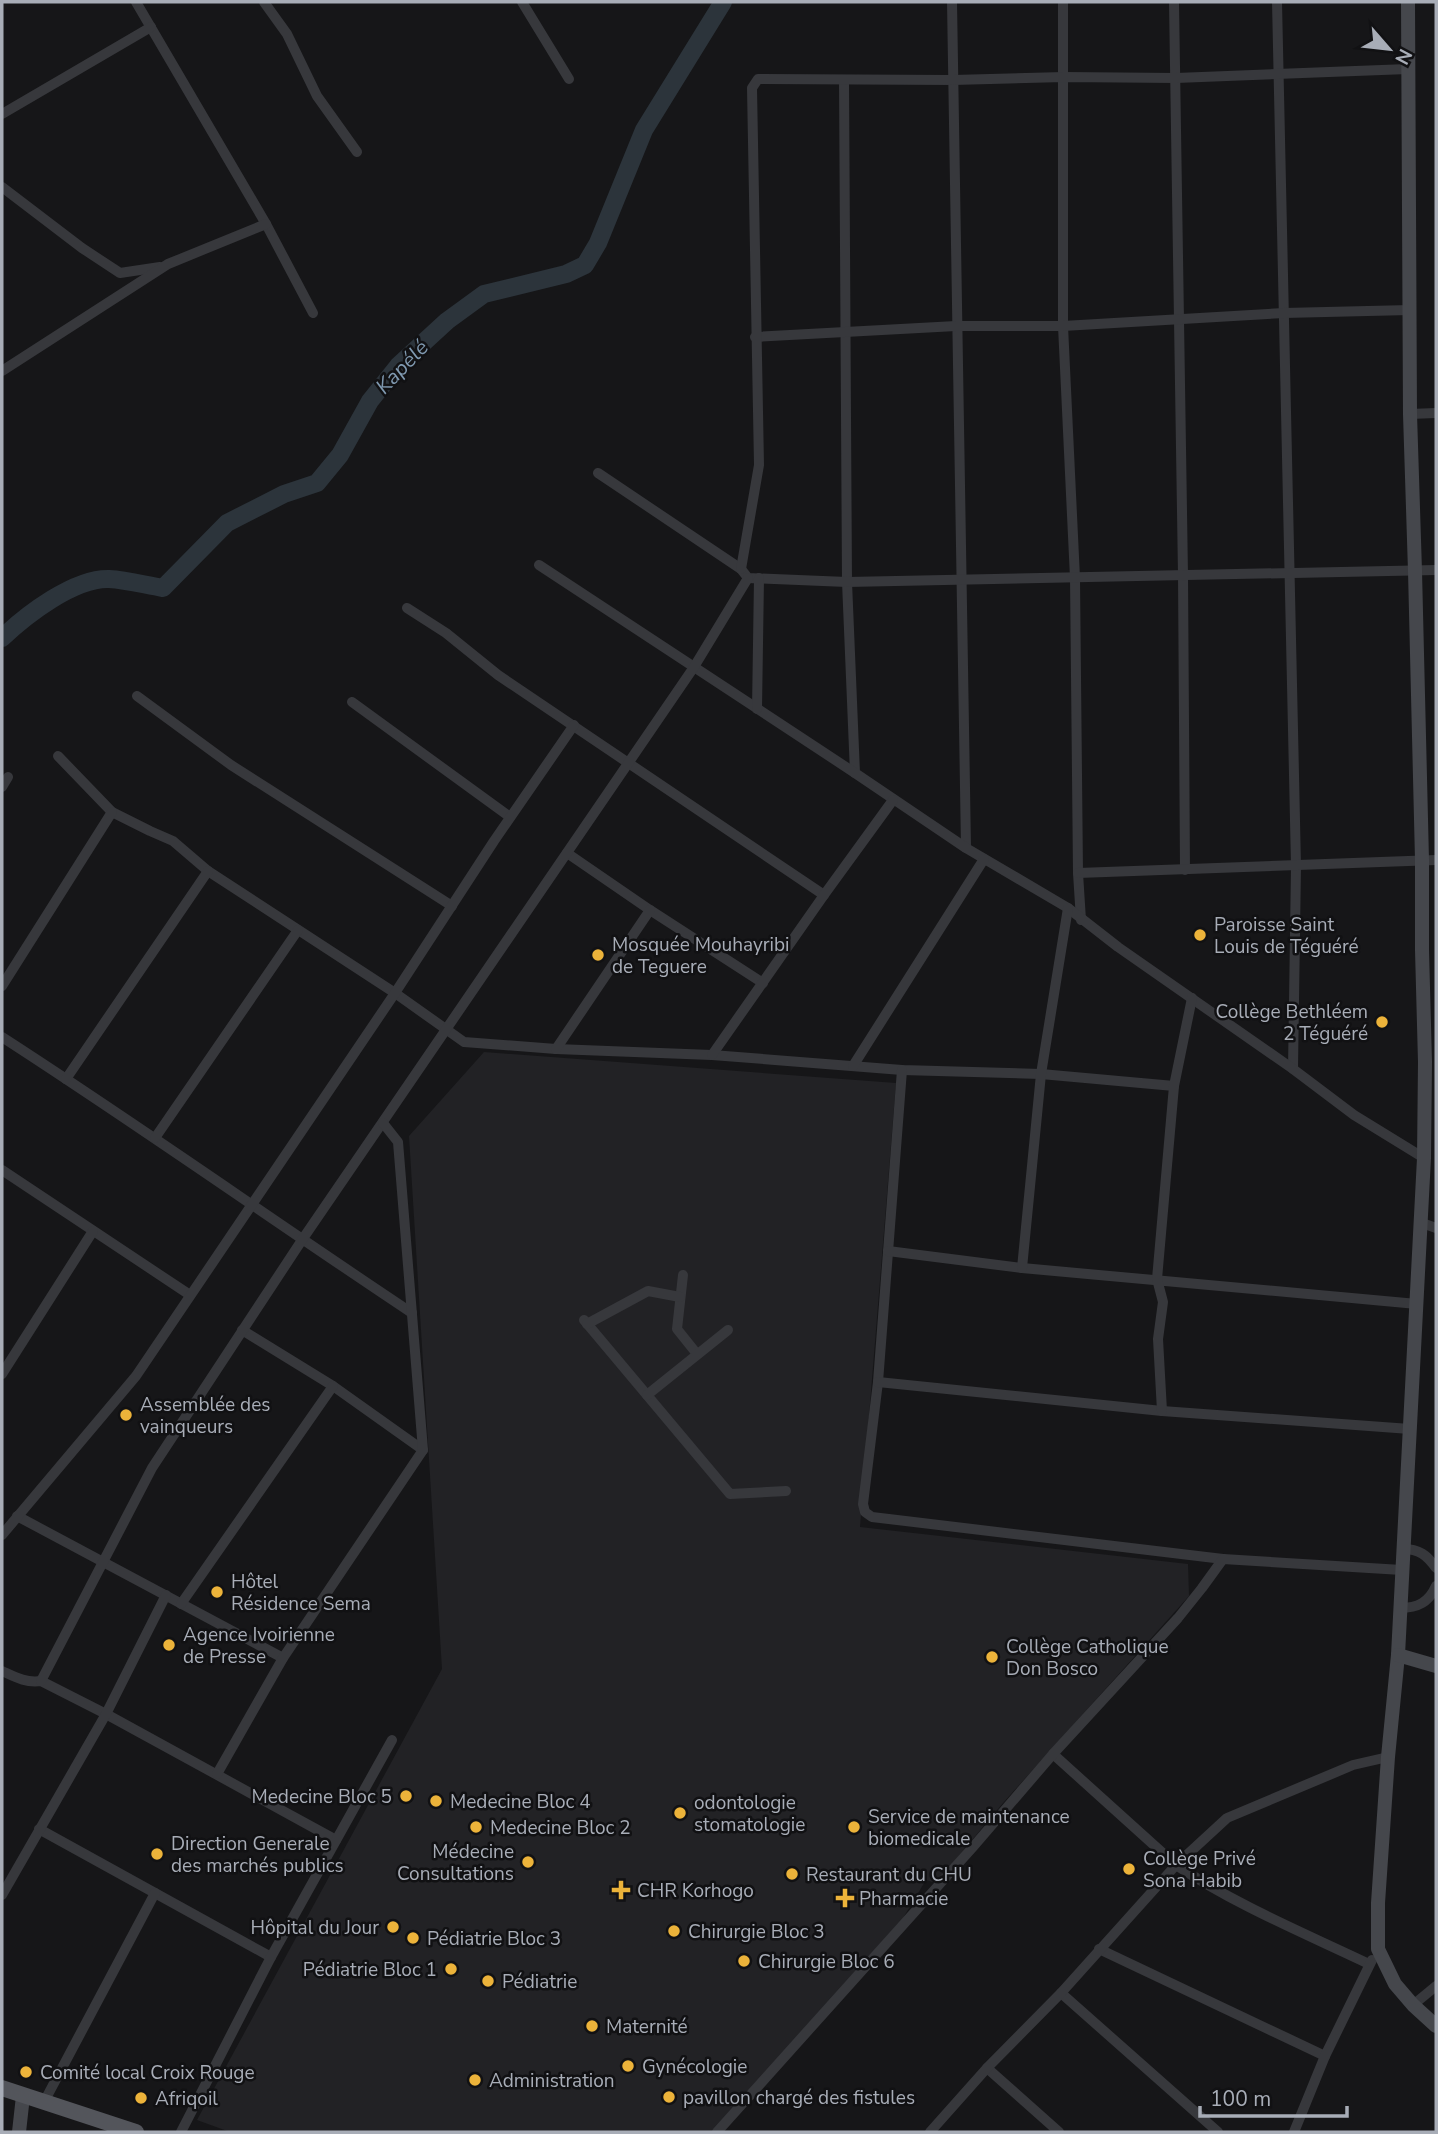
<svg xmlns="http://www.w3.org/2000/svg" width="1438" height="2134" viewBox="0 0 1438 2134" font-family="'Nunito Sans',sans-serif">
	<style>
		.built { fill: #222225 }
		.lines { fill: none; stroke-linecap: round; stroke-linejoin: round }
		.river { stroke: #2c343b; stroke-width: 18 }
		.street { stroke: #37383c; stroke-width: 10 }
		.secondary { stroke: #45474c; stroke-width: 14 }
		.primary { stroke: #53555b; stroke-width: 16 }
		.poi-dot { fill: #ecb33a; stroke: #111113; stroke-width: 2.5 }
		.labels { text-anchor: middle; stroke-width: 5; stroke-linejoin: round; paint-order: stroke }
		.poi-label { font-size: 19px; fill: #a8adb7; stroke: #111113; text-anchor: start }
		.water-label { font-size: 21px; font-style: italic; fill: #809ab1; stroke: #111113 }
	</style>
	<rect width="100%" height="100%" fill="#161618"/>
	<path class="built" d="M484 1052 896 1083 860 1527 1188 1564 1189 1596 1003 1803 936 1883 926 1880 903 1918 712 2132H230L197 2120 442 1669 409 1136Z"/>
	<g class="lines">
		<path class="river" d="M2 638C26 615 74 578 109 579 127 580 145 585 163 588L227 523 284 494 317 483 340 455 370 401 398 366 447 321 484 294 566 274 585 265 598 243 644 130 723 2"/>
		<g class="street">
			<path d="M136 2 266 224 313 313"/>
			<path d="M264 2 287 34 317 96 357 152"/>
			<path d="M522 2 569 79"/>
			<path d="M952 2 966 848"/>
			<path d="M1063 2V326L1075 578 1078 873 1081 920"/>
			<path d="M1174 2 1183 575 1185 870"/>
			<path d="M1277 2 1296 866 1293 1069"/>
			<path d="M844 80 847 582 855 773"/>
			<path d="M2 114 151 27"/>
			<path d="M2 187 82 248 120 273 160 267"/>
			<path d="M755 337 956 326H1063L1284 313 1410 310"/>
			<path d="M2 371 168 264 266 224"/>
			<path d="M1410 414 1436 413"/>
			<path d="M598 473 741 569 748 578 847 582 1436 570"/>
			<path d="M539 565 855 773 966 848 1068 908 1118 947 1293 1069 1354 1115 1424 1158"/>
			<path d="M741 569 759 465 752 88 758 79 953 80 1064 77 1176 78 1408 69"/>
			<path d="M407 608 446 633 498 675 824 895"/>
			<path d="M137 696 231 765 452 906"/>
			<path d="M352 702 510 817"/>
			<path d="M757 709 759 578"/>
			<path d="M58 756 112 812 150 831 173 841 208 871 395 993 464 1042 556 1049 712 1055 902 1070 1041 1074 1174 1086"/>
			<path d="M2 787 8 777"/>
			<path d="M567 853 650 910 763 983"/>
			<path d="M1078 873 1436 860"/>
			<path d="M2 986 112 812"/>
			<path d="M2 1037C140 1126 275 1222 412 1313"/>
			<path d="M556 1049 650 910"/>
			<path d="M712 1055 824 895 893 800"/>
			<path d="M853 1066 984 859"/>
			<path d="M902 1070 878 1382 863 1504 865 1512 872 1517 1223 1559"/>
			<path d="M66 1079 208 871"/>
			<path d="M155 1138 298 930"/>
			<path d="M2 1170 190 1295"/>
			<path d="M1422 1223 1436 1228"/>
			<path d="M888 1251 1022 1268 1417 1304"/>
			<path d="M1022 1268 1041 1074 1068 908"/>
			<path d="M683 1275 677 1329 697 1354"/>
			<path d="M584 1320 730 1494 786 1491"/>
			<path d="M587 1324 648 1291 680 1297"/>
			<path d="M242 1330 333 1386 423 1450"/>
			<path d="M2 1374 93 1231"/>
			<path d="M878 1382 1162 1411 1410 1429"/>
			<path d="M647 1395 728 1330"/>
			<path d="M1162 1411 1158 1339 1163 1302 1157 1279 1174 1086 1192 998"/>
			<path d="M17 1516 283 1658"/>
			<path d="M2 1535 136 1376 395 993 494 841 574 725"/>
			<path d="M1403 1549C1419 1549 1427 1555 1436 1568"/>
			<path d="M181 1604 333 1386"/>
			<path d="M1400 1608C1418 1608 1429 1602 1436 1586"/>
			<path d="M2 1671C15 1677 25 1683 41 1681L106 1714 336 1840"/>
			<path d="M41 1681 152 1468 302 1240 694 667 748 578"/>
			<path d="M1053 1754 1176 1865C1236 1905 1304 1933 1369 1964"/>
			<path d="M217 1774 283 1658 423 1450 398 1142 383 1123"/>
			<path d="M39 1829 271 1957"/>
			<path d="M2 1895 106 1714 166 1595"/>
			<path d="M1099 1949 1325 2056"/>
			<path d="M1061 1993 1218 2132"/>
			<path d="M1413 2005 1436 1986"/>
			<path d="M987 2068 1059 2132"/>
			<path d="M44 2102 155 1893"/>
			<path d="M181 2132 271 1957 392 1740"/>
			<path d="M717 2132 973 1847 1053 1754 1178 1618 1202 1588 1223 1559 1402 1570"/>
			<path d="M930 2132 987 2068 1061 1993 1176 1865 1227 1818 1353 1765 1388 1757"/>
			<path d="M1294 2132 1325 2056 1372 1960"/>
		</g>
		<g class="secondary">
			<path d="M1408 2 1410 414 1415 571 1422 860V950L1425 1062 1424 1158 1398 1655 1388 1757 1378 1903V1949L1395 1984 1413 2005 1436 2026"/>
			<path d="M1398 1655 1436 1666"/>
			<path d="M19 2132 23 2096"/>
		</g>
		<path class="primary" d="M2 2088 136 2132"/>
	</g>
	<g class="poi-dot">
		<circle cx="1200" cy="935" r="7"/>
		<circle cx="598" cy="955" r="7"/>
		<circle cx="1382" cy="1022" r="7"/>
		<circle cx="126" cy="1415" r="7"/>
		<circle cx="217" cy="1592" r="7"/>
		<circle cx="169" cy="1645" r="7"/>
		<circle cx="992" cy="1657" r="7"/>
		<circle cx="406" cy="1796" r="7"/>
		<circle cx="436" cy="1801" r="7"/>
		<circle cx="680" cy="1813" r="7"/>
		<circle cx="476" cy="1827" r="7"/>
		<circle cx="854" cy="1827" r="7"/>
		<circle cx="157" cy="1854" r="7"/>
		<circle cx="528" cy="1862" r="7"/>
		<circle cx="1129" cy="1869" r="7"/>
		<circle cx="792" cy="1874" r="7"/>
		<path d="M617.5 1879.5h7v7h7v7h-7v7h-7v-7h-7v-7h7z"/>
		<path d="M841.5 1887.5h7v7h7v7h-7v7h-7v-7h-7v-7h7z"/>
		<circle cx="393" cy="1927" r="7"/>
		<circle cx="674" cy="1931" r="7"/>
		<circle cx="413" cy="1938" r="7"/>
		<circle cx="744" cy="1961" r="7"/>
		<circle cx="451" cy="1969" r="7"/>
		<circle cx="488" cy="1981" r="7"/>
		<circle cx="592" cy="2026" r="7"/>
		<circle cx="628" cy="2066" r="7"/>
		<circle cx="26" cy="2072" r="7"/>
		<circle cx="475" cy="2080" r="7"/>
		<circle cx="669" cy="2097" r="7"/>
		<circle cx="141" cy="2098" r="7"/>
	</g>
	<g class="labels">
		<g class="poi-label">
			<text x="1214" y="931">Paroisse Saint<tspan x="1214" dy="22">Louis de Téguéré</tspan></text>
			<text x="612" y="951">Mosquée Mouhayribi<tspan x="612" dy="22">de Teguere</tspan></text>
			<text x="1368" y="1018" text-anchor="end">Collège Bethléem<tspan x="1368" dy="22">2 Téguéré</tspan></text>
			<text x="140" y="1411">Assemblée des<tspan x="140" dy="22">vainqueurs</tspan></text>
			<text x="231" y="1588">Hôtel<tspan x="231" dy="22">Résidence Sema</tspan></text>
			<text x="183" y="1641">Agence Ivoirienne<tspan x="183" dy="22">de Presse</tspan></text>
			<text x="1006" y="1653">Collège Catholique<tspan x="1006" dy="22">Don Bosco</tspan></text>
			<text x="392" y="1803" text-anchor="end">Medecine Bloc 5</text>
			<text x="450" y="1808">Medecine Bloc 4</text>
			<text x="694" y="1809">odontologie<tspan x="694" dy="22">stomatologie</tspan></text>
			<text x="868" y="1823">Service de maintenance<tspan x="868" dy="22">biomedicale</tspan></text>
			<text x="490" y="1834">Medecine Bloc 2</text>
			<text x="171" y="1850">Direction Generale<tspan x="171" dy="22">des marchés publics</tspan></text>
			<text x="514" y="1858" text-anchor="end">Médecine<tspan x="514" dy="22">Consultations</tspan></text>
			<text x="1143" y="1865">Collège Privé<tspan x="1143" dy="22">Sona Habib</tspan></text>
			<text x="806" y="1881">Restaurant du CHU</text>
			<text x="637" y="1897">CHR Korhogo</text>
			<text x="859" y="1905">Pharmacie</text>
			<text x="379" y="1934" text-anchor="end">Hôpital du Jour</text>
			<text x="688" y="1938">Chirurgie Bloc 3</text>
			<text x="427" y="1945">Pédiatrie Bloc 3</text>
			<text x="758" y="1968">Chirurgie Bloc 6</text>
			<text x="437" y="1976" text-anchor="end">Pédiatrie Bloc 1</text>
			<text x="502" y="1988">Pédiatrie</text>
			<text x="606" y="2033">Maternité</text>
			<text x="642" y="2073">Gynécologie</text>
			<text x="40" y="2079">Comité local Croix Rouge</text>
			<text x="489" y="2087">Administration</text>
			<text x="683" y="2104">pavillon chargé des fistules</text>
			<text x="155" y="2105">Afriqoil</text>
		</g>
		<g class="water-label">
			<text transform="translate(402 367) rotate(-46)" y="7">Kapélé</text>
		</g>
	</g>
	<rect width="1438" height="2134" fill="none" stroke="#a8adb7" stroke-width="7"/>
	<g transform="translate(1389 49) rotate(118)" stroke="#111113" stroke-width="5" paint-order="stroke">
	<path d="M0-5L12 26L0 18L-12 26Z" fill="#a8adb7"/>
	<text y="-10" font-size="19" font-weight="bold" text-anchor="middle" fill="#a8adb7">N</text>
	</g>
	<path d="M1200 2106v10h147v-10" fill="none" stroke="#a8adb7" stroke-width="3.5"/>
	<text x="1210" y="2106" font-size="21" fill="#a8adb7" stroke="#111113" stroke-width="5" paint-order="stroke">100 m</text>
</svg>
